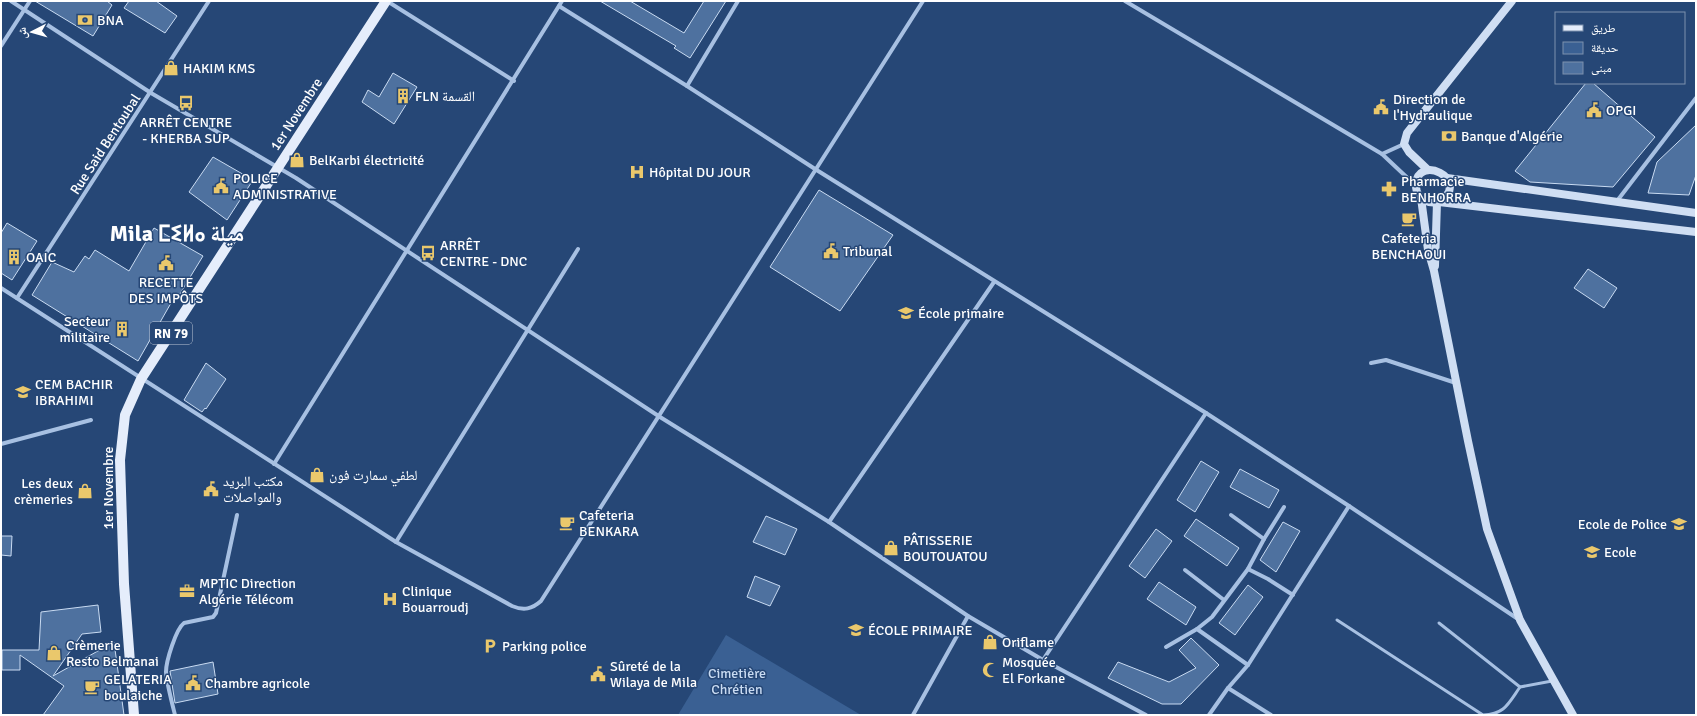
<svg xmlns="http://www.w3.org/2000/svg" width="1697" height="716" viewBox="0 0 1697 716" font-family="Signika,'Noto Naskh Arabic','Noto Sans Tifinagh',sans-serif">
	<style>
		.green { fill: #3a6093 }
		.building { fill: #4e719f; stroke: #c9dbf2 }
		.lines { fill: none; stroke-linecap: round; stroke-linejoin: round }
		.lane { stroke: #a7c0e2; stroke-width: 3 }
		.street { stroke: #a7c0e2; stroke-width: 4 }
		.secondary { stroke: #cfdef3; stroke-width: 8 }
		.primary { stroke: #e5edfb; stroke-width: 10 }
		.labels { text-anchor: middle; stroke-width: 3; stroke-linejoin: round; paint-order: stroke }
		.shield { fill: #264776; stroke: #bec8d6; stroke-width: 1 }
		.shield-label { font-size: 13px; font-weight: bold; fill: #fff }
		.poi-label { font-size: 14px; fill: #fff; stroke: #264776; text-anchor: start }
		.street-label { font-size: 14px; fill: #fff; stroke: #264776 }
		.park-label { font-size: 14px; fill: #c9dbf2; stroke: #264776 }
		.town-label { font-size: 22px; font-weight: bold; fill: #fff; stroke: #264776 }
	</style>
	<rect width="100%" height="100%" fill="#264776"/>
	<path class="green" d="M726 635 861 715H678Z"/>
	<g class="building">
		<path d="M35 1H107L112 5 93 36Z"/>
		<path d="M129 1H156L177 16 165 33 124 8Z"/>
		<path d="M600 1H630L684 33 704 1H726L690 58 674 48 676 46Z"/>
		<path d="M393 73 417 87 394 124 362 102 368 90 379 97Z"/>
		<path d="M1586 83H1593L1655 137 1613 187 1530 182 1515 171Z"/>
		<path d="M1696 125V175L1689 195 1648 193 1657 162Z"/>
		<path d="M213 157 253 180 227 220 189 192Z"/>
		<path d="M819 190 893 235 840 311 770 267Z"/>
		<path d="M7 223 37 241 12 280 1 273V233Z"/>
		<path d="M154 228 203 256 178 297 175 296 138 361 32 295 52 262 74 272 85 256 89 259 95 250 129 271Z"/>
		<path d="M1588 269 1617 288 1604 308 1574 288Z"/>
		<path d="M206 363 226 379 206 409 205 408 202 412 184 400Z"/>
		<path d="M1201 461 1219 472 1195 512 1177 500Z"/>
		<path d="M1240 469 1279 490 1269 508 1230 487Z"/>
		<path d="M766 516 797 529 785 555 753 542Z"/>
		<path d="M1196 519 1239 548 1227 566 1184 536Z"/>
		<path d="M1283 522 1300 531 1276 572 1260 560Z"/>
		<path d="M1156 529 1172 541 1145 578 1129 566Z"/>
		<path d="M1 536H12L11 556 1 555Z"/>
		<path d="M755 576 780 586 770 606 747 597Z"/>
		<path d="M1159 582 1196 607 1186 625 1147 599Z"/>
		<path d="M1248 585 1263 597 1235 635 1219 623Z"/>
		<path d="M98 605 101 632 82 634 53 676 114 642 124 715H43L64 686 20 655V670H2V650H39L41 612Z"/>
		<path d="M1191 638 1219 665 1181 704H1162L1108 678 1118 662 1169 682 1196 668 1179 650Z"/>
		<path d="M213 662 218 694 175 703 170 671Z"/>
	</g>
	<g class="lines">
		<g class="lane">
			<path d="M1337 620 1483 715C1505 714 1508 704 1520 687L1552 681"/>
			<path d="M1439 623 1520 687"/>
		</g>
		<g class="street">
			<path d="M11 1 151 93 296 178 660 417 829 522 968 616 1043 660 1146 715"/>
			<path d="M387 1 514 81"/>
			<path d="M1125 1 1382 154 1415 185"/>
			<path d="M559 6 687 86 815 169 1206 413 1349 506 1518 619"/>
			<path d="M1 46 30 1"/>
			<path d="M687 86 738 1"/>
			<path d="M1382 154 1404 144"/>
			<path d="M1617 201 1696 98"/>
			<path d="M1 288 396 542 512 606C524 611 532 609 541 601 670 401 795 200 923 1"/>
			<path d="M17 298 209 1"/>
			<path d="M1371 363 1386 360 1456 383"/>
			<path d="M1 444 91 420"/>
			<path d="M274 464 562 1"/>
			<path d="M1231 515 1264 539"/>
			<path d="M829 522 994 282"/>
			<path d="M396 542 578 249"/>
			<path d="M1248 569 1268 579 1293 595"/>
			<path d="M1185 570 1224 600"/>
			<path d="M1197 629 1212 617 1248 569 1264 539 1284 507"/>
			<path d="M1166 647 1197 629 1248 665"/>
			<path d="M1043 660 1206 413"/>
			<path d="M1228 688 1271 715"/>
			<path d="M175 715C172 703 167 684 166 672 166 661 176 629 184 623L213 617 216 613 237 515"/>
			<path d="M913 715 968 616"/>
			<path d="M1209 715 1228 688 1248 665 1349 506"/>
		</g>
		<g class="secondary">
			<path d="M1428 170 1409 152 1404 144 1407 133 1512 1"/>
			<path d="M1447 178 1696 213"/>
			<path d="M1421 198 1428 250 1434 271 1468 441 1487 529 1520 620 1573 715"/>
			<path d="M1439 202C1474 179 1414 152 1416 187 1417 200 1428 204 1439 202L1696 232"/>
			<path d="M1435 266 1437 202"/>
		</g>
		<path class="primary" d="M134 715 124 584 120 460 125 415 141 379 386 1"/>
	</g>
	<defs>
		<g id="bank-bare" transform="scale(1.2)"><path d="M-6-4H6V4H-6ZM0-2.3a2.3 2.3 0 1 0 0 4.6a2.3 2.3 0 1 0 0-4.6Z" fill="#eac86c" stroke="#264776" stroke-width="2.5" paint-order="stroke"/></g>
		<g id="shop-bare" transform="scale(1.2)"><path d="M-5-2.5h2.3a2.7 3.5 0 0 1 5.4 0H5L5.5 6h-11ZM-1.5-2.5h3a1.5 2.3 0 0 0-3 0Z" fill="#eac86c" stroke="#264776" stroke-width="2.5" paint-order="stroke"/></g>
		<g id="building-bare" transform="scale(1.2)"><path d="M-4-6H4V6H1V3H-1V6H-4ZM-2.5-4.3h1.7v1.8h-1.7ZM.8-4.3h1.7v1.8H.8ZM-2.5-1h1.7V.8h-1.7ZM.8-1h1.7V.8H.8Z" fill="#eac86c" stroke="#264776" stroke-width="2.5" paint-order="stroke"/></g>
		<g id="bus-bare" transform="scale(1.2)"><path d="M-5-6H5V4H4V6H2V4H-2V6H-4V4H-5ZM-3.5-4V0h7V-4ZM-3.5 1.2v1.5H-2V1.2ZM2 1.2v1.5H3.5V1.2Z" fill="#eac86c" stroke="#264776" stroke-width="2.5" paint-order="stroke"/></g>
		<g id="civic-bare" transform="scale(1.2)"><path d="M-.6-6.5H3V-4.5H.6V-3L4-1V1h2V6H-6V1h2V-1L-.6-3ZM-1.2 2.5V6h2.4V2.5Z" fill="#eac86c" stroke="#264776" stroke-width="2.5" paint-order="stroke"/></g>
		<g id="hospital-bare" transform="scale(1.2)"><path d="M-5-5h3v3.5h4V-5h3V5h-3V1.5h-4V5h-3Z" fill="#eac86c" stroke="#264776" stroke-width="2.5" paint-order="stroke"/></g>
		<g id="pharmacy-bare" transform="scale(1.2)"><path d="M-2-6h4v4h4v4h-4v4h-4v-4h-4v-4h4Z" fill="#eac86c" stroke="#264776" stroke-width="2.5" paint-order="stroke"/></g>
		<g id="cafe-bare" transform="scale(1.2)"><path d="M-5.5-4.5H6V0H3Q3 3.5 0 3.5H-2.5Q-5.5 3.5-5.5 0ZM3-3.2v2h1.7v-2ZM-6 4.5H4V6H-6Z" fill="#eac86c" stroke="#264776" stroke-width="2.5" paint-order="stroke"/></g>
		<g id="school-bare" transform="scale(1.2)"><path d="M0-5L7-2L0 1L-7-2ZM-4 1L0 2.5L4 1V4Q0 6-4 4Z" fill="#eac86c" stroke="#264776" stroke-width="2.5" paint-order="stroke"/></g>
		<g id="university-bare" transform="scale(1.2)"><path d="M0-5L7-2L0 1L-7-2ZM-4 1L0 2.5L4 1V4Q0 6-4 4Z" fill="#eac86c" stroke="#264776" stroke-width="2.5" paint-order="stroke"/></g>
		<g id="office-bare" transform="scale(1.2)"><path d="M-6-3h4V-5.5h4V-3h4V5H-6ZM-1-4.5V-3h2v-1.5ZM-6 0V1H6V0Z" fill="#eac86c" stroke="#264776" stroke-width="2.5" paint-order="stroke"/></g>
		<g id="parking-bare" transform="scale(1.2)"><path d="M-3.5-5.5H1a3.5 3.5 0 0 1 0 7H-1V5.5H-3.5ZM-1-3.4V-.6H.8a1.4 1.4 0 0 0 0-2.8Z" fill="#eac86c" stroke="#264776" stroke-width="2.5" paint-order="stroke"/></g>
		<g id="mosque-bare" transform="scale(1.2)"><path d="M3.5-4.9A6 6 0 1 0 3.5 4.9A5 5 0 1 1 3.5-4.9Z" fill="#eac86c" stroke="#264776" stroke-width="2.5" paint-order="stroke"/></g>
	</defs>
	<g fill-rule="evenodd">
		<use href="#bank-bare" x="85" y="20"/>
		<use href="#shop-bare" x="171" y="68"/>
		<use href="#building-bare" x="403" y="96"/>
		<use href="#bus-bare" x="186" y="103"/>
		<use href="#civic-bare" x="1381" y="107"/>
		<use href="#civic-bare" x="1594" y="110"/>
		<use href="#bank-bare" x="1449" y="136"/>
		<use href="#shop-bare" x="297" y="160"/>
		<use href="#hospital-bare" x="637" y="172"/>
		<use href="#civic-bare" x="221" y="186"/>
		<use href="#pharmacy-bare" x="1389" y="189"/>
		<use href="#cafe-bare" x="1409" y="219"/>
		<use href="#civic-bare" x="831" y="251"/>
		<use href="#bus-bare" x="428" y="253"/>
		<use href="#building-bare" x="14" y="257"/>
		<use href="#civic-bare" x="166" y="263"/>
		<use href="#school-bare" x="906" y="313"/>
		<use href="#building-bare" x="122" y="329"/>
		<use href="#school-bare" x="23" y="392"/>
		<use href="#shop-bare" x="317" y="475"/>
		<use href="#civic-bare" x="211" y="489"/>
		<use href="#shop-bare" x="85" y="491"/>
		<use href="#cafe-bare" x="567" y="523"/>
		<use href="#university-bare" x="1679" y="524"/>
		<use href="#shop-bare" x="891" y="548"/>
		<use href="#school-bare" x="1592" y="552"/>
		<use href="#office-bare" x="187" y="591"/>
		<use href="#hospital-bare" x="390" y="599"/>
		<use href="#school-bare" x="856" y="630"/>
		<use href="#shop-bare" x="990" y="642"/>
		<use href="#parking-bare" x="490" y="646"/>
		<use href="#shop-bare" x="54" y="653"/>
		<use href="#mosque-bare" x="990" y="670"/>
		<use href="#civic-bare" x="598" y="674"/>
		<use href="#civic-bare" x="193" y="683"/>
		<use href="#cafe-bare" x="92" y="687"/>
	</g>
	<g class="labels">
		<rect class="shield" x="150" y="322" width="42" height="22" rx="3"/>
		<g class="shield-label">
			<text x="171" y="338">RN 79</text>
		</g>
		<g class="poi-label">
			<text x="97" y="25">BNA</text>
			<text x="183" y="73">HAKIM KMS</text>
			<text x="415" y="101">FLN القسمة</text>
			<text x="1393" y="104">Direction de<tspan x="1393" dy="16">l'Hydraulique</tspan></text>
			<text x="1606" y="115">OPGI</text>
			<text x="186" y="127" text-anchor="middle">ARRÊT CENTRE<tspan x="186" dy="16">- KHERBA SUP</tspan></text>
			<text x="1461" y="141">Banque d'Algérie</text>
			<text x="309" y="165">BelKarbi électricité</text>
			<text x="649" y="177">Hôpital DU JOUR</text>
			<text x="233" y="183">POLICE<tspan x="233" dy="16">ADMINISTRATIVE</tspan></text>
			<text x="1401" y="186">Pharmacie<tspan x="1401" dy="16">BENHORRA</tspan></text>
			<text x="1409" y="243" text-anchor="middle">Cafeteria<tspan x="1409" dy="16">BENCHAOUI</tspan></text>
			<text x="440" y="250">ARRÊT<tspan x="440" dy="16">CENTRE - DNC</tspan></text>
			<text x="843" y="256">Tribunal</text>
			<text x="26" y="262">OAIC</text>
			<text x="166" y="287" text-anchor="middle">RECETTE<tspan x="166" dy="16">DES IMPÔTS</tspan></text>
			<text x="918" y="318">École primaire</text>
			<text x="110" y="326" text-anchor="end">Secteur<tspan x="110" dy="16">militaire</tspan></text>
			<text x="35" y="389">CEM BACHIR<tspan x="35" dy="16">IBRAHIMI</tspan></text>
			<text x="329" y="480">لطفي سمارت فون</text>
			<text x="223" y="486">مكتب البريد<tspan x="223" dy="16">والمواصلات</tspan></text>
			<text x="73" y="488" text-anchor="end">Les deux<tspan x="73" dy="16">crèmeries</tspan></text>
			<text x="579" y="520">Cafeteria<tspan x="579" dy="16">BENKARA</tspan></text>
			<text x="1667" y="529" text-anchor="end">Ecole de Police</text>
			<text x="903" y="545">PÂTISSERIE<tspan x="903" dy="16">BOUTOUATOU</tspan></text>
			<text x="1604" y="557">Ecole</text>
			<text x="199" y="588">MPTIC Direction<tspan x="199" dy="16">Algérie Télécom</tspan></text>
			<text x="402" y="596">Clinique<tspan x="402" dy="16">Bouarroudj</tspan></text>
			<text x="868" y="635">ÉCOLE PRIMAIRE</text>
			<text x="1002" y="647">Oriflame</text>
			<text x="66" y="650">Crèmerie<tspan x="66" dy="16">Resto Belmanai</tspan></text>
			<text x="502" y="651">Parking police</text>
			<text x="1002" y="667">Mosquée<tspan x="1002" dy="16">El Forkane</tspan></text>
			<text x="610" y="671">Sûreté de la<tspan x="610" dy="16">Wilaya de Mila</tspan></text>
			<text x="104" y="684">GELATERIA<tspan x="104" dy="16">boulaiche</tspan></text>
			<text x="205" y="688">Chambre agricole</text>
		</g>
		<g class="street-label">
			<text transform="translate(296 114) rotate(-57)" y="5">1er Novembre</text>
			<text transform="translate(105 144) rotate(-57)" y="5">Rue Said Bentoubal</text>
			<text transform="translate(108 488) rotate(-90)" y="5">1er Novembre</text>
		</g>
		<g class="park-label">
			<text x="737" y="678">Cimetière<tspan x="737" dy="16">Chrétien</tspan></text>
		</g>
		<g class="town-label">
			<text x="177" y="241">Mila ⵎⵉⵍⴰ ميلة</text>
		</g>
	</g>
	<rect width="1697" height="716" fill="none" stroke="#ffffff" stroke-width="4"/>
	<rect x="1555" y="12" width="130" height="72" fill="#264776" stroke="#7d91ad"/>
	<rect x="1563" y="25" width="20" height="6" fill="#e5edfb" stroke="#7d91ad"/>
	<text x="1591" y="32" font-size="12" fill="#ffffff">طريق</text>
	<rect x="1563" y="42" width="20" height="12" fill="#3a6093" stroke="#7d91ad"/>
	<text x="1591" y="52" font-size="12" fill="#ffffff">حديقة</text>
	<rect x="1563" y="62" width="20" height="12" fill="#4e719f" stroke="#7d91ad"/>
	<text x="1591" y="72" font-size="12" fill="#ffffff">مبنى</text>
	<g transform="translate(32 32) rotate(264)" stroke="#264776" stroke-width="3" paint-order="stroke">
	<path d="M0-3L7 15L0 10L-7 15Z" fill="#ffffff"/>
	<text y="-6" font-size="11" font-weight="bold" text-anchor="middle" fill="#ffffff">ش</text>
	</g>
</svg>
